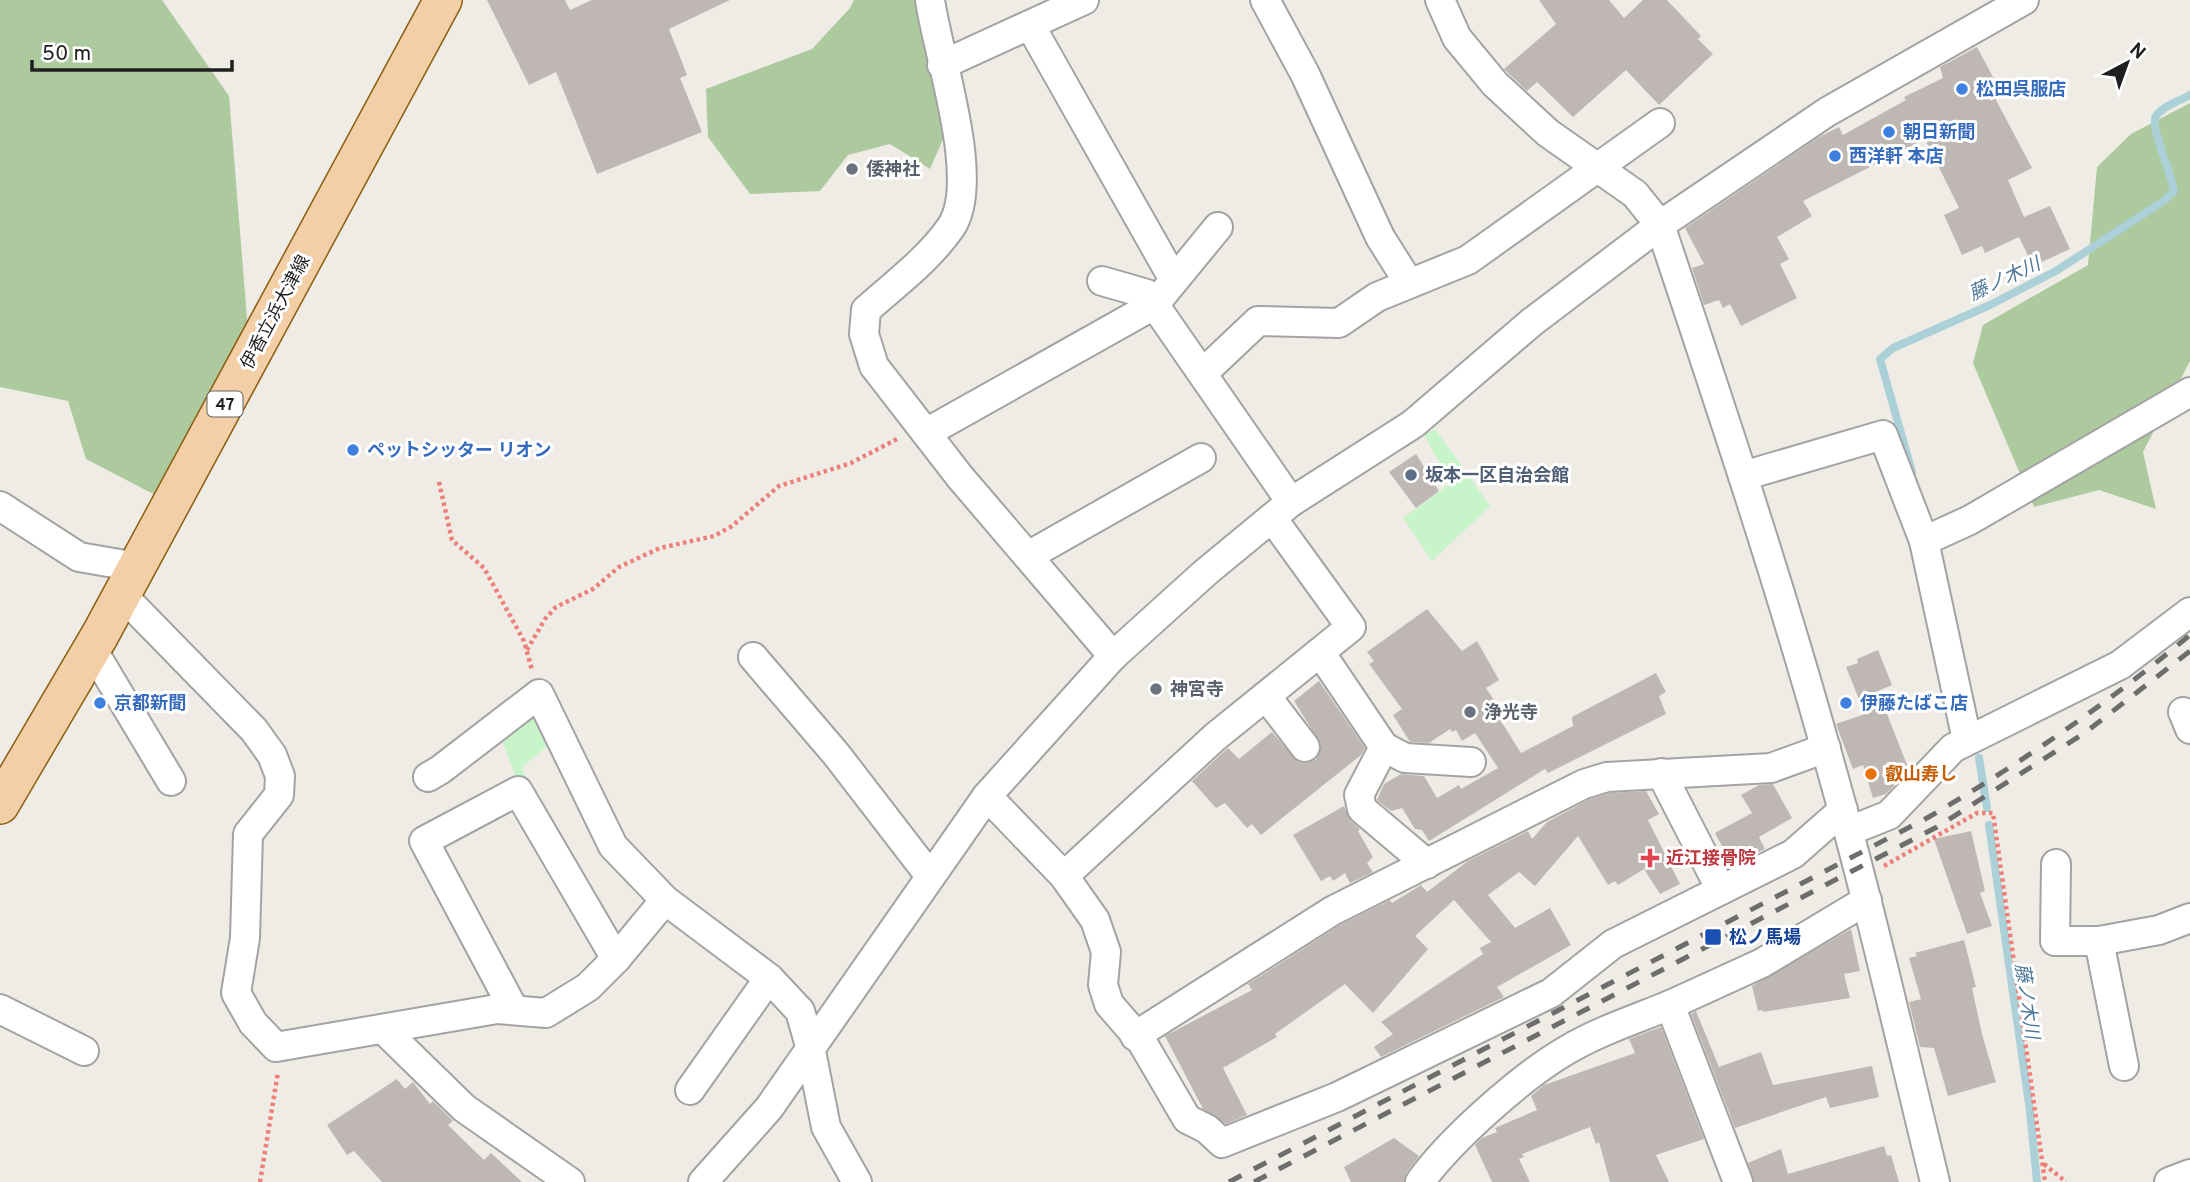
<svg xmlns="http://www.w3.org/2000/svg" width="2190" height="1182" viewBox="0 0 2190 1182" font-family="Overpass,'Noto Sans JP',sans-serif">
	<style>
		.forest { fill: #adca9f }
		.park { fill: #c7f5c9 }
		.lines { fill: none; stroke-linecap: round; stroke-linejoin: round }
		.stream { stroke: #abd0d8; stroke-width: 8 }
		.building { fill: #bfb7b3 }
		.minor-casing { stroke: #a3a3a3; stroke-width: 32 }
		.major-casing { stroke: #8c5d0e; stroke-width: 40 }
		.path { stroke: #ed8079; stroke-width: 4.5; stroke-dasharray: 3.5 3.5; stroke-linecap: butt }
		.minor { stroke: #fff; stroke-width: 28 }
		.major { stroke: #f3cfa7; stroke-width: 37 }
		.rail { stroke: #6d6d6d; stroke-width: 5; stroke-dasharray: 14 14; stroke-linecap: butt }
		.shop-dot { fill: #3f7fe0; stroke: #fff; stroke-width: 2.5 }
		.worship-dot { fill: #6b7280; stroke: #fff; stroke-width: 2.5 }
		.service-dot { fill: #5c6f8a; stroke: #fff; stroke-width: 2.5 }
		.food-dot { fill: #e8710a; stroke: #fff; stroke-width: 2.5 }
		.health-dot { fill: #e0444e; stroke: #fff; stroke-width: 2.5 }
		.transit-dot { fill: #1a4fb4; stroke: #fff; stroke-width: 2.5 }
		.labels { text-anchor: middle; stroke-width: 6; stroke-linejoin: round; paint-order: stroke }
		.shield { fill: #fff; stroke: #626262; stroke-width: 2 }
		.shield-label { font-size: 16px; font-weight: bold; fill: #1f1f1f }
		.shop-label { font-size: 18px; font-weight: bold; fill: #366cbe; stroke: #fff; text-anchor: start }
		.worship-label { font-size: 18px; font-weight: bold; fill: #5b616d; stroke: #fff; text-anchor: start }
		.street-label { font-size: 18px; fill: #1f1f1f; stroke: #fff }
		.service-label { font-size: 18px; font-weight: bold; fill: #4e5e75; stroke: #fff; text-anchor: start }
		.food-label { font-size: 18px; font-weight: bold; fill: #c56008; stroke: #fff; text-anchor: start }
		.health-label { font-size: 18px; font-weight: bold; fill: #be3a42; stroke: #fff; text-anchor: start }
		.transit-label { font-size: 18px; font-weight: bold; fill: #164399; stroke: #fff; text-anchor: start }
		.water-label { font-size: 19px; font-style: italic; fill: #4d7697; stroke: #fff }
	</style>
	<rect width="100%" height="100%" fill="#efece6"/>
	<g class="forest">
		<path d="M0 0H162L229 96 248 330 161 498 86 459 68 401 0 387Z"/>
		<path d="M854 0H918L944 137 930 169 890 144 848 155 820 191 750 194 708 137 706 89 812 49 850 8Z"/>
		<path d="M2190 103V361L2143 452 2156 509 2099 490 2034 507 1973 363 1983 325 2088 265 2097 167 2131 134Z"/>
	</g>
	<g class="park">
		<path d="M1435 429 1490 506 1432 561 1403 518 1451 483 1424 435Z"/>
		<path d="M537 707 554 741 522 767 528 782 518 784 500 734Z"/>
	</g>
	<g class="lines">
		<g class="stream">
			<path d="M1912 472 1880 359 1893 348 1990 305 2056 271 2165 200 2174 191C2172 174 2149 126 2156 116 2163 106 2179 101 2190 95"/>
			<path d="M1979 758 1987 808"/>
			<path d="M1989 825 2030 1111 2037 1182"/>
		</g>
	</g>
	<g class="building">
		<path d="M487 0H565L570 10 592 0H730L669 29 687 75 680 78 702 132 597 174 556 72 529 85Z"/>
		<path d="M1539 0H1609L1624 18 1643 0H1667L1701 36 1698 39 1713 54 1659 105 1626 70 1573 117 1537 82 1527 91 1504 69 1556 24Z"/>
		<path d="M1977 47 2002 94 1995 98 2032 168 2008 180 2024 217 2050 206 2070 249 2033 266 2019 237 1985 253 1982 246 1962 255 1944 215 1959 208 1925 139 1803 201 1812 216 1777 237 1789 259 1780 264 1797 298 1741 326 1730 304 1723 308 1719 300 1704 305 1692 268 1704 264 1685 228 1819 137 1839 127 1843 135 1906 100 1904 97 1943 78 1940 67Z"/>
		<path d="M1416 454 1439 491 1416 508 1389 472Z"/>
		<path d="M1427 609 1462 651 1477 641 1499 680 1486 688 1498 706 1496 707 1501 716 1499 718 1521 753 1573 726 1572 717 1656 673 1666 692 1659 696 1666 714 1548 773 1545 769 1429 841 1422 830 1415 829 1402 808 1391 811 1377 800 1384 784 1401 774 1424 776 1437 798 1459 785 1461 789 1498 768 1475 733 1462 741 1456 730 1452 732 1450 729 1429 743 1410 742 1393 715 1402 709 1369 664 1374 661 1367 652Z"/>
		<path d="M1878 650 1892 685 1878 691 1909 770 1886 794 1873 798 1863 765 1853 769 1836 724 1865 714 1846 667 1858 663 1857 659Z"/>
		<path d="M1319 681 1365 748 1361 755 1261 835 1252 824 1247 828 1225 803 1216 808 1192 781 1228 748 1239 759 1272 732 1298 762 1306 763 1316 760 1321 744 1294 701Z"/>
		<path d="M1773 784 1792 818 1759 837 1765 849 1732 864 1715 833 1752 813 1741 795 1759 785Z"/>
		<path d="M1646 791 1659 814 1648 820 1680 884 1660 894 1644 869 1618 885 1615 881 1608 885 1578 836 1535 886 1519 872 1488 895 1515 928 1550 908 1571 945 1497 987 1504 997 1381 1057 1374 1047 1393 1034 1381 1022 1483 954 1480 948 1491 942 1454 900 1415 936 1428 949 1373 1013 1345 984 1275 1034 1277 1037 1223 1068 1247 1115 1226 1124 1203 1109 1165 1036 1252 990 1248 984 1340 925 1390 900 1392 903 1421 885 1427 892 1468 861 1528 831 1532 839 1547 822 1590 799 1610 793Z"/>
		<path d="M1344 806 1351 821 1360 829 1358 831 1373 857 1367 863 1373 872 1350 883 1345 873 1333 881 1330 876 1321 881 1293 835Z"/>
		<path d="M1971 831 1985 891 1980 893 1992 926 1967 934 1934 839Z"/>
		<path d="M1851 929 1860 971 1844 974 1850 998 1763 1012V1010L1758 1011 1752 986Z"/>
		<path d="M1964 940 1976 987 1972 988 1982 1034 1996 1082 1948 1096 1934 1048 1920 1047 1909 1002 1921 999 1909 958 1917 956 1915 953Z"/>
		<path d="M1696 1011 1719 1067 1761 1052 1773 1085 1872 1066 1879 1097 1830 1108 1826 1097 1735 1128 1691 1014Z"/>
		<path d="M1661 1027 1704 1139 1656 1155 1669 1182H1610L1599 1142 1596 1144 1590 1127 1522 1154 1524 1157 1519 1159 1530 1182H1492L1475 1145 1482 1138 1497 1132 1495 1128 1537 1110 1531 1096 1544 1085 1635 1053 1629 1039Z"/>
		<path d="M397 1079 405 1089 413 1082 430 1104 433 1101 453 1121 448 1125 484 1160 491 1153 522 1182H382L354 1151 347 1155 327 1125Z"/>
		<path d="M1394 1138 1419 1156 1407 1172 1404 1182H1351L1344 1167Z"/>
		<path d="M1884 1146 1887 1156 1891 1155 1899 1182H1754L1748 1163 1781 1149 1788 1174Z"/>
	</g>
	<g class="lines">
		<g class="minor-casing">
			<g id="minor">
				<path d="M930 0C938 56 982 181 951 227 929 259 895 284 866 310L864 334 874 366 960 477 1113 656"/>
				<path d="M1265 0 1305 74 1380 237 1409 283"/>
				<path d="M1440 0 1457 38 1495 84 1548 133 1635 194 1660 225C1718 399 1777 574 1826 750 1867 893 1900 1038 1935 1182"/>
				<path d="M1030 25 1174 280"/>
				<path d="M942 65 1084 0"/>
				<path d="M1102 281 1147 294 1291 502"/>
				<path d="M1203 373 1258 321 1339 323 1377 297 1468 260 1660 123"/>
				<path d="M926 433 1154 305 1218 227"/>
				<path d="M1743 476 1883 435 1924 541 1967 740"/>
				<path d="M0 506 79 557 137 567"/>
				<path d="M1924 541 1970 520 2190 392"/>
				<path d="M1028 556 1201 458"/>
				<path d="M122 595 254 730 272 755 280 776 279 795 248 834 245 938 236 993 253 1023 276 1047 497 1009 546 1013 588 987 616 959 665 900"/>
				<path d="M92 649 171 781"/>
				<path d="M1320 652 1384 747 1359 795 1362 809 1427 864"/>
				<path d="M753 657 836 754 930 876"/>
				<path d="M1266 696 1305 747"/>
				<path d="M2183 712 2190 729"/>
				<path d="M1384 747 1405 758 1471 762"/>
				<path d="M1661 773 1721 890"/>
				<path d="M428 777 440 770 539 694 613 846 665 900 769 978 800 1011 810 1046 826 1127 857 1182"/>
				<path d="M987 796 1064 876 1095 920 1106 952 1103 985 1109 1004 1142 1042 1187 1119 1207 1129 1222 1143 1337 1097 1551 993 1613 944 1793 854 1843 810"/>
				<path d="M1849 831 1889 815 1953 748 2120 665 2190 612"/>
				<path d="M2056 864 2055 941H2099"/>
				<path d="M1064 876 1215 737 1351 627 1272 518"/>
				<path d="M0 1009 84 1051"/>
				<path d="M514 1010 424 841 518 791 616 959"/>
				<path d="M383 1029 464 1108 570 1182"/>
				<path d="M1135 1036 1332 911 1584 784 1607 777 1771 768 1826 748"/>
				<path d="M2124 1066 2099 941 2159 930 2190 918"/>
				<path d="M690 1090 769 978"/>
				<path d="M703 1182 769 1108 987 796 1113 656 1206 572 1291 502 1413 424 1532 322 1660 225 1827 112 2024 0"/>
				<path d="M1420 1182C1450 1140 1522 1076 1567 1050 1599 1031 1636 1019 1670 1005"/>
				<path d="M1738 1182 1670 1005 1762 963 1867 900"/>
				<path d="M2169 1182 2190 1174"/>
			</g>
		</g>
		<g class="major-casing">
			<path id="major" d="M0 805 100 635 443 0"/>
		</g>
		<g class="path">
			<path d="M439 482 452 540 484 568 524 641 532 670"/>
			<path d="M527 650 545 619 556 607 593 589 619 567 660 548 714 536 732 526 779 486 851 463 899 438"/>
			<path d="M1884 866 1977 813H1993L2045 1182"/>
			<path d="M2044 1164 2066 1182"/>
			<path d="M260 1182 278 1072"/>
		</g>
		<use href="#minor" class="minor"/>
		<use href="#major" class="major"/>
		<g class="rail">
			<path d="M1229 1182 1927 818C2020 764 2107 704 2190 635"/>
			<path d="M1254 1182 1937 827 2086 732 2190 651"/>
		</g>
	</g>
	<g class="shop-dot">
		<circle cx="1962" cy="89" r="7"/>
		<circle cx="1889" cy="132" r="7"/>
		<circle cx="1835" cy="156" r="7"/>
		<circle cx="353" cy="450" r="7"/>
		<circle cx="100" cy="703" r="7"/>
		<circle cx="1846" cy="703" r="7"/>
	</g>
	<g class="worship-dot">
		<circle cx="852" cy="169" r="7"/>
		<circle cx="1156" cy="689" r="7"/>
		<circle cx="1470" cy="712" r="7"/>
	</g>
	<circle class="service-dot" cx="1411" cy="475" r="7"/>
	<circle class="food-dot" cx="1871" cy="774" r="7"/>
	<path class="health-dot" d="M1646.5 847.5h7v7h7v7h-7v7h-7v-7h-7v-7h7z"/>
	<rect class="transit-dot" x="1704" y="928" width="18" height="18" rx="3.5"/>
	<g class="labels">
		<rect class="shield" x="207.5" y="391.5" width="35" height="25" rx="5"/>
		<g class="shield-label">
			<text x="225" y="410">47</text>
		</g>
		<g class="shop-label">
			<text x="1976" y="95">松田呉服店</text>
			<text x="1903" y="138">朝日新聞</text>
			<text x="1849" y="162">西洋軒 本店</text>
			<text x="367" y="456">ペットシッター リオン</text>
			<text x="114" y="709">京都新聞</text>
			<text x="1860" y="709">伊藤たばこ店</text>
		</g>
		<g class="worship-label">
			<text x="866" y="175">倭神社</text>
			<text x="1170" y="695">神宮寺</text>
			<text x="1484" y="718">浄光寺</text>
		</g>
		<g class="street-label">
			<text transform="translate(275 312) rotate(-62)" y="6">伊香立浜大津線</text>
		</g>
		<g class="service-label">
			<text x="1425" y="481">坂本一区自治会館</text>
		</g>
		<g class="food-label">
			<text x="1885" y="780">叡山寿し</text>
		</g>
		<g class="health-label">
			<text x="1666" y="864">近江接骨院</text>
		</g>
		<g class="transit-label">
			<text x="1729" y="943">松ノ馬場</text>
		</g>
		<g class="water-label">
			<text transform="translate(2004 278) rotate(-25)" y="7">藤ノ木川</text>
			<text transform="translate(2028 1001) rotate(82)" y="7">藤ノ木川</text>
		</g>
	</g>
	<g transform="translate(2127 63) rotate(41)" stroke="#ffffff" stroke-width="5" paint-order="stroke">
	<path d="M0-5L12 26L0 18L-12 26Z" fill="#1f1f1f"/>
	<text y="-10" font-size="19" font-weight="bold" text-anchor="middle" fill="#1f1f1f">N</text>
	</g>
	<path d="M32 60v10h200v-10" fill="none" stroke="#1f1f1f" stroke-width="3.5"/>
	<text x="42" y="60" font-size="21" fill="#1f1f1f" stroke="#ffffff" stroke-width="5" paint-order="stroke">50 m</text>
</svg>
